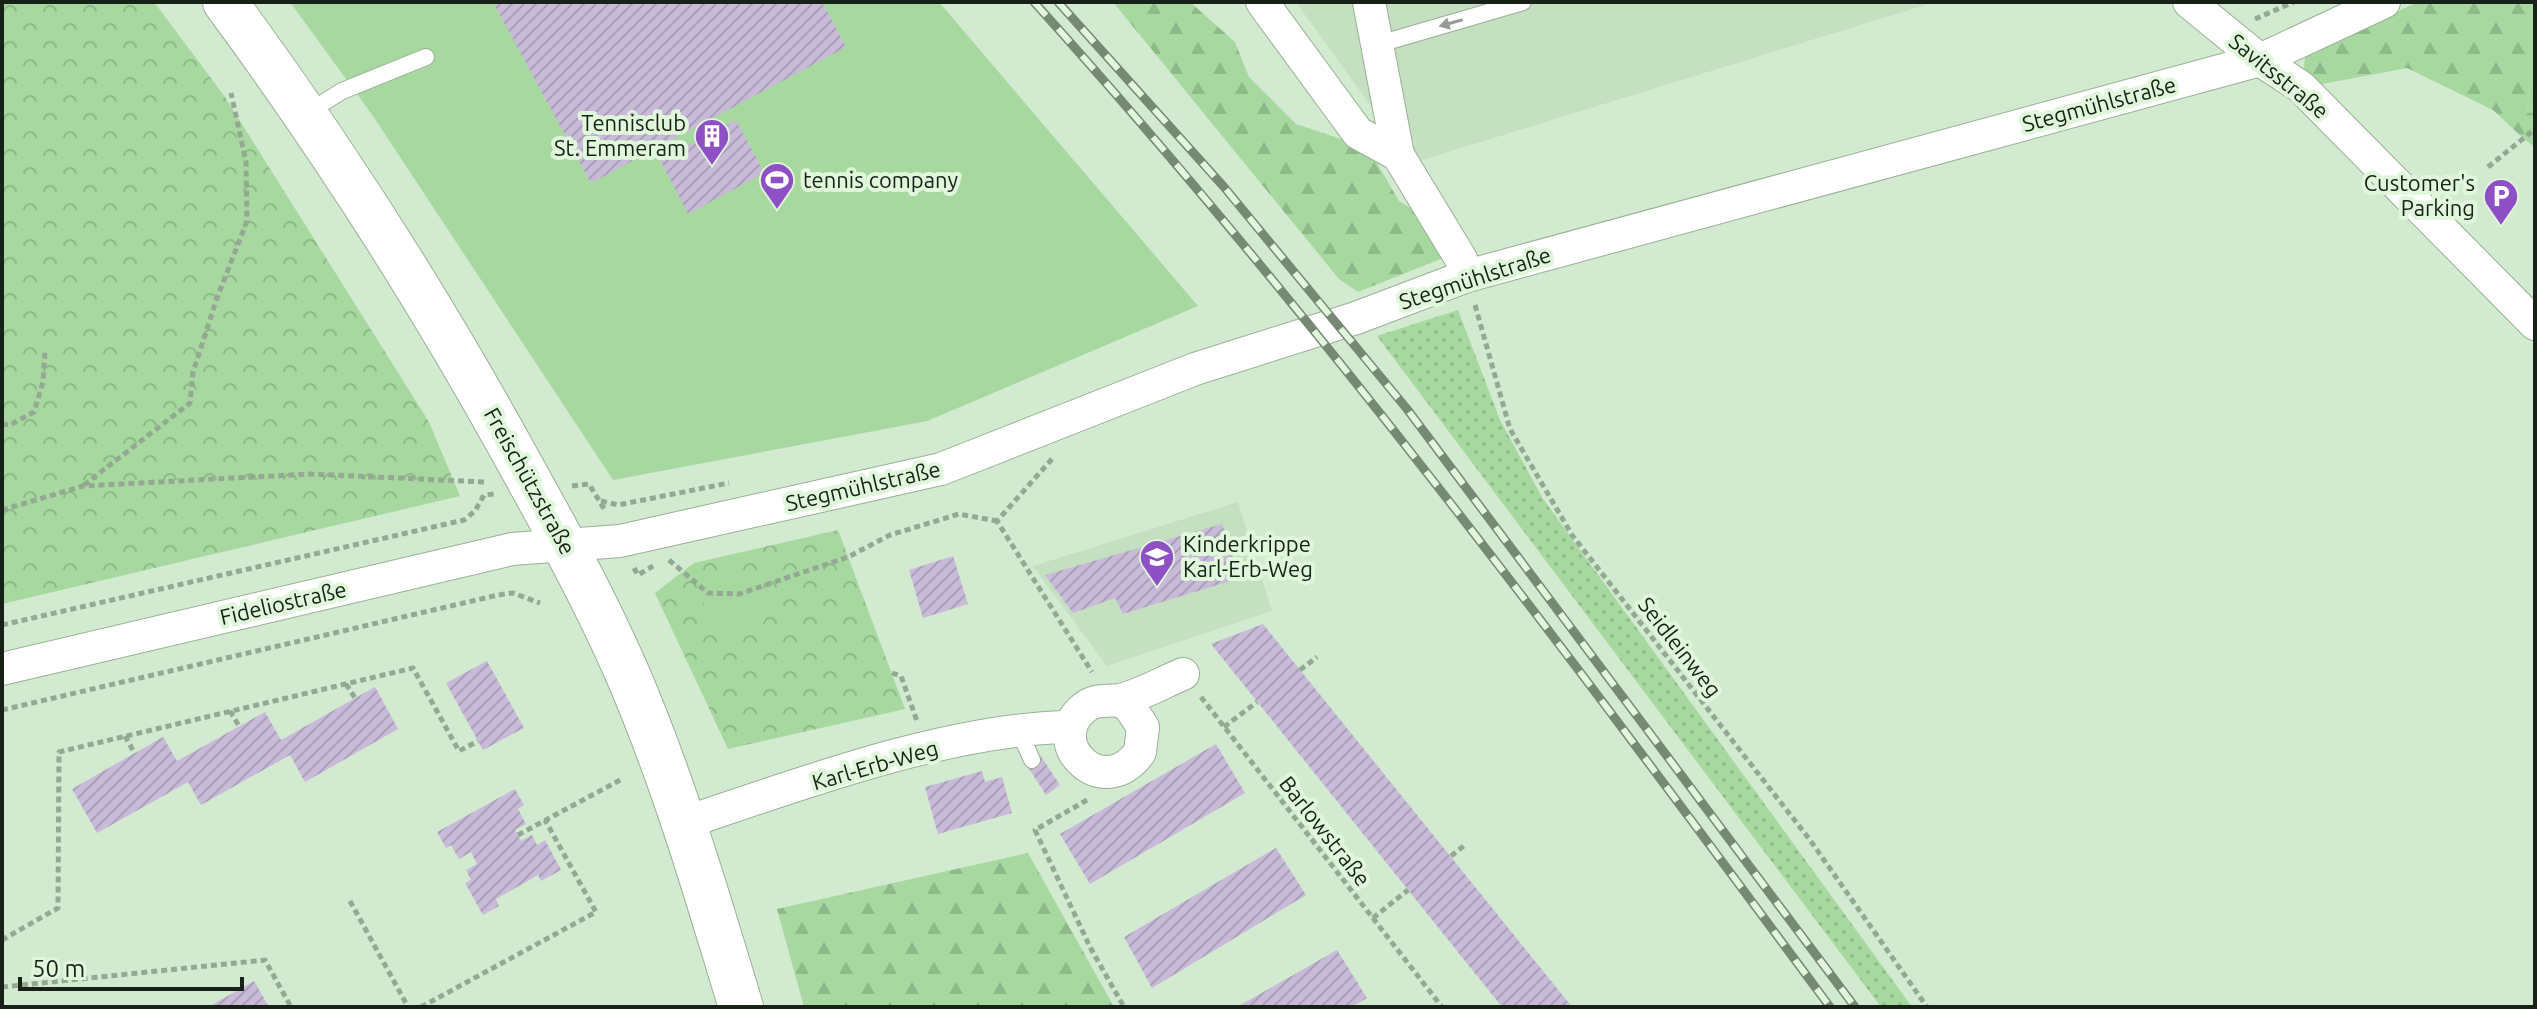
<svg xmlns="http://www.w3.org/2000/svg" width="2537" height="1009" viewBox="0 0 2537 1009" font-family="Ubuntu,sans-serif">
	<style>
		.built { fill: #c4e0c0 }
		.grass { fill: url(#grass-dots) }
		.forest { fill: url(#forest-firs) }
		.park { fill: url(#park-crowns) }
		.pitch { fill: #a6d89f }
		.building { fill: url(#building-hatch) }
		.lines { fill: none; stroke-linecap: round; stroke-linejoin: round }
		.service-casing { stroke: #9ab096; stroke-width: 18 }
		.minor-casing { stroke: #9ab096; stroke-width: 34 }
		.secondary-casing { stroke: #9ab096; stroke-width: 46 }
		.path { stroke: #95a893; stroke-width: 5; stroke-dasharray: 6 4; stroke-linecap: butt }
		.service { stroke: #fff; stroke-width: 16 }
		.minor { stroke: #fff; stroke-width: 32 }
		.secondary { stroke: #fff; stroke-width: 44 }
		.rail-casing { stroke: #778875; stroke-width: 9 }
		.rail { stroke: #e0f7dc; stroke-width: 6; stroke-dasharray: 18; stroke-linecap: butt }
		.oneway { fill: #979b97 }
		.labels { text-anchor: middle; stroke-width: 8; stroke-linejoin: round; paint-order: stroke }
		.street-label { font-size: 22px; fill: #182117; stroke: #e0f7dc }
		.poi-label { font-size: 22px; fill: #182117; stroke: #e0f7dc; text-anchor: end }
	</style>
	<defs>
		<pattern id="grass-dots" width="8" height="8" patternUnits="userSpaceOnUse" patternTransform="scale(2)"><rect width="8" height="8" fill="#a6d89f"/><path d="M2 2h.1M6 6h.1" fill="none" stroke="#8eb988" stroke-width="1.8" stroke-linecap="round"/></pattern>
		<pattern id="forest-firs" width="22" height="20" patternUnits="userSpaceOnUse" patternTransform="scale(2)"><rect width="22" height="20" fill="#a6d89f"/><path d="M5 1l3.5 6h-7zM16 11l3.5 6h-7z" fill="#8eb988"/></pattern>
		<pattern id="park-crowns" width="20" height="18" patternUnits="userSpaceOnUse" patternTransform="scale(2)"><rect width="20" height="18" fill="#a6d89f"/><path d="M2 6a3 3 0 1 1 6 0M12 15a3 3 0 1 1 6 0" fill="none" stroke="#8eb988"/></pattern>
		<pattern id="building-hatch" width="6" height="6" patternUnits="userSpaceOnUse" patternTransform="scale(2)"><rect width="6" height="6" fill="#c8bad8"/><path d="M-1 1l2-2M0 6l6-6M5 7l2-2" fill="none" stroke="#aba0b9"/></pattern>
	</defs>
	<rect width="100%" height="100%" fill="#d2eacf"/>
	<g class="built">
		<path d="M1296 2H1935L1412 163Z"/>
		<path d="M1238 502 1272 611 1107 666 1033 566Z"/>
	</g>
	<path class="grass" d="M1458 310 1500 420 1543 499 1912 1007H1881L1377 336Z"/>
	<g class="forest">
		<path d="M1113 2H1190L1235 42 1249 77 1296 124 1368 148 1399 201 1430 221 1443 258 1358 292 1339 279Z"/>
		<path d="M2418 2H2535V84L2530 86 2524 139 2493 110 2407 68 2317 85 2304 70 2305 54Z"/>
		<path d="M1028 853 1114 1007H804L777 909Z"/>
	</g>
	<g class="park">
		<path d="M2 2H154L225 97 429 422 460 496 2 604Z"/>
		<path d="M2535 84V147L2524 139 2530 86Z"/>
		<path d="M838 530 905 709 728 749 655 593 694 563Z"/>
	</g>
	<g class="pitch">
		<path d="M290 2H939L1198 306 927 421 613 480 373 116Z"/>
		<circle cx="736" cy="606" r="32"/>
	</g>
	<g class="building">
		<path d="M493 2H822L846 47 591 183Z"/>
		<path d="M736 120 764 173 688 214 660 160Z"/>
		<path d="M1222 524 1240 578 1123 614 1115 598 1073 613 1045 575Z"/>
		<path d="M953 556 968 604 923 618 909 570Z"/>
		<path d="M1263 624 1300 670 1572 1007H1502L1211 644Z"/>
		<path d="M487 661 524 728 483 750 446 683Z"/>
		<path d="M375 687 398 729 305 782 290 755 201 805 188 782 97 833 72 789 163 737 177 761 265 712 281 740Z"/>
		<path d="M1216 744 1245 793 1090 884 1060 834Z"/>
		<path d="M1040 755 1060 785 1046 795 1026 764Z"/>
		<path d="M982 771 985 782 1002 777 1012 813 938 834 925 787Z"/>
		<path d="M515 789 524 805 518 809 526 824 515 830 521 841 532 835 537 845 545 840 561 870 541 881 538 875 496 899 499 906 483 915 465 883 471 880 466 870 477 864 471 852 459 859 451 845 446 848 437 832Z"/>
		<path d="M1276 848 1306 895 1152 988 1124 937Z"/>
		<path d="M1337 950 1367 998 1352 1007H1237Z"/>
		<path d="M254 981 269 1007H208Z"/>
	</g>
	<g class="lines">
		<g class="service-casing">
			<g id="service">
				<path d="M1379 44 1523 2"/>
				<path d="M307 113 342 91 426 57"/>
				<path d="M1019 731 1032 760"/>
			</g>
		</g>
		<g class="minor-casing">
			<g id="minor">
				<path d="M1262 2 1358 133 1398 155 1461 259 1467 276"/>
				<path d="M1369 2 1398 155"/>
				<path d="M2189 2 2260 60 2301 87 2535 324"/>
				<path d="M2 669 512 549 620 541 941 469 1195 369 1356 318 1467 276 2260 60 2384 2"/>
				<path d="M1118 700 1129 706 1143 727 1140 752C1103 804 1042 742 1084 708 1096 698 1106 702 1119 700 1140 696 1163 682 1183 674"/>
				<path d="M684 823C799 784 951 728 1071 727"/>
			</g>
		</g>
		<g class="secondary-casing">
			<path id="secondary" d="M225 2C332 147 428 297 515 455 555 527 595 599 628 675 674 782 707 895 741 1007"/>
		</g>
		<g class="path">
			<path d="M2255 19 2294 2"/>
			<path d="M2488 167 2535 129"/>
			<path d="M1475 305 1510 429 1572 535 1810 840 1927 1007"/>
			<path d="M2 424 10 425 34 412 43 382 45 351"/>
			<path d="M1052 459 997 521 1092 672"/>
			<path d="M84 485 190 403 193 372 217 298 247 221 246 162 231 93"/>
			<path d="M572 486 589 484 606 512"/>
			<path d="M601 501 618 505 729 483"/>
			<path d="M2 510 83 486 310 474 484 482"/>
			<path d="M669 560 708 593 739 594 848 557 890 535 959 514 997 521"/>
			<path d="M634 568 638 575 653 566"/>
			<path d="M2 625 464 520 475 511 484 495 494 494"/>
			<path d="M1300 670 1317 657"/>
			<path d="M892 673 901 676 917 721"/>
			<path d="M346 684 355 698"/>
			<path d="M1201 697 1442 1007"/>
			<path d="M2 710 498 595 513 593 540 603"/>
			<path d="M230 711 239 726"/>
			<path d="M1224 727 1257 702"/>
			<path d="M125 736 135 754"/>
			<path d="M1087 800 1035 830 1090 947 1124 1007"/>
			<path d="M518 835 622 779"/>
			<path d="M1451 856 1465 845"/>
			<path d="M350 901 408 1007"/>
			<path d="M1373 918 1408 890"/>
			<path d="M2 940 58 908 59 752 413 668 459 751 478 741"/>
			<path d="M2 987 265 960 291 1007"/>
			<path d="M421 1007 596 912 545 820"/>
		</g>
		<use href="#service" class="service"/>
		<use href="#minor" class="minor"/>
		<use href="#secondary" class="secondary"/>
		<g class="rail-casing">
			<g id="rail">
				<path d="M1034 2C1321 320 1575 663 1830 1007"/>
				<path d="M1058 2 1224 187 1407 409 1855 1007"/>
			</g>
		</g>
		<use href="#rail" class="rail"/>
	</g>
	<defs><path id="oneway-solid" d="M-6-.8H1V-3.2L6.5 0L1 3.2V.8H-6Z" transform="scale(2)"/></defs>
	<use class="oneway" href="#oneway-solid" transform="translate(1451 23) rotate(164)"/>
	<defs>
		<g id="building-pin" transform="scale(1.8)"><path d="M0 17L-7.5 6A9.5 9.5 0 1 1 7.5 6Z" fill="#8f4fc5" stroke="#e0f7dc"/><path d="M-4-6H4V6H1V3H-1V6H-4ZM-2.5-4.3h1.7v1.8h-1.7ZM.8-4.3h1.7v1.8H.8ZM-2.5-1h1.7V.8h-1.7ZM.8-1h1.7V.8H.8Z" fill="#fff"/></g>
		<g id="stadium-pin" transform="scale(1.8)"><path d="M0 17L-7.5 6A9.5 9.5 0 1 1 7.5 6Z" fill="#8f4fc5" stroke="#e0f7dc"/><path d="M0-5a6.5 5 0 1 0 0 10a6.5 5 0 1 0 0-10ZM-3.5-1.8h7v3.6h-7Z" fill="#fff"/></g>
		<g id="parking-pin" transform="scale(1.8)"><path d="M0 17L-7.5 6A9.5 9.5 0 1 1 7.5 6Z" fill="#8f4fc5" stroke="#e0f7dc"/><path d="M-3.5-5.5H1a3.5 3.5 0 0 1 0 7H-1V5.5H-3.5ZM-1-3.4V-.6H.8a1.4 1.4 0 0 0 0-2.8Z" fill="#fff"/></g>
		<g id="school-pin" transform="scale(1.8)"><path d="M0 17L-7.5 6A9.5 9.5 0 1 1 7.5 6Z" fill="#8f4fc5" stroke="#e0f7dc"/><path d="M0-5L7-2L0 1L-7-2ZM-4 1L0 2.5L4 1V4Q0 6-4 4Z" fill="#fff"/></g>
	</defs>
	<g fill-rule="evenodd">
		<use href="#building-pin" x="712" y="136"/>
		<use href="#stadium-pin" x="777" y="180"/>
		<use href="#parking-pin" x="2501" y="196"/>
		<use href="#school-pin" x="1157" y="557"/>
	</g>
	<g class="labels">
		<g class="street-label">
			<text transform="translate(2279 76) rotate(39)" y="8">Savitsstraße</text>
			<text transform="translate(2099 104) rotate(-15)" y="8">Stegmühlstraße</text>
			<text transform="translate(1475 278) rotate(-18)" y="8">Stegmühlstraße</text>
			<text transform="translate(530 481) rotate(61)" y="8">Freischützstraße</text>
			<text transform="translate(863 486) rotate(-13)" y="8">Stegmühlstraße</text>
			<text transform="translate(283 603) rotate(-13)" y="8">Fideliostraße</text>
			<text transform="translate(1680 647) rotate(52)" y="8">Seidleinweg</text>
			<text transform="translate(875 765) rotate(-16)" y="8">Karl-Erb-Weg</text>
			<text transform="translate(1325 831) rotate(52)" y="8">Barlowstraße</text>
		</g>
		<g class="poi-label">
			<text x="686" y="131">Tennisclub<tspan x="686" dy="25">St. Emmeram</tspan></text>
			<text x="803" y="188" text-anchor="start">tennis company</text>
			<text x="2475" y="191">Customer's<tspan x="2475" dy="25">Parking</tspan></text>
			<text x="1183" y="552" text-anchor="start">Kinderkrippe<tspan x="1183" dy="25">Karl-Erb-Weg</tspan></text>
		</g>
	</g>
	<rect width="2537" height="1009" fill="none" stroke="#182117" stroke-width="8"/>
	<path d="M20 977v12h222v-12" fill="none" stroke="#182117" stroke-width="4"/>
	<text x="32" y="977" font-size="24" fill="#182117" stroke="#e0f7dc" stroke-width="6" paint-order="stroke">50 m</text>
</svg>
